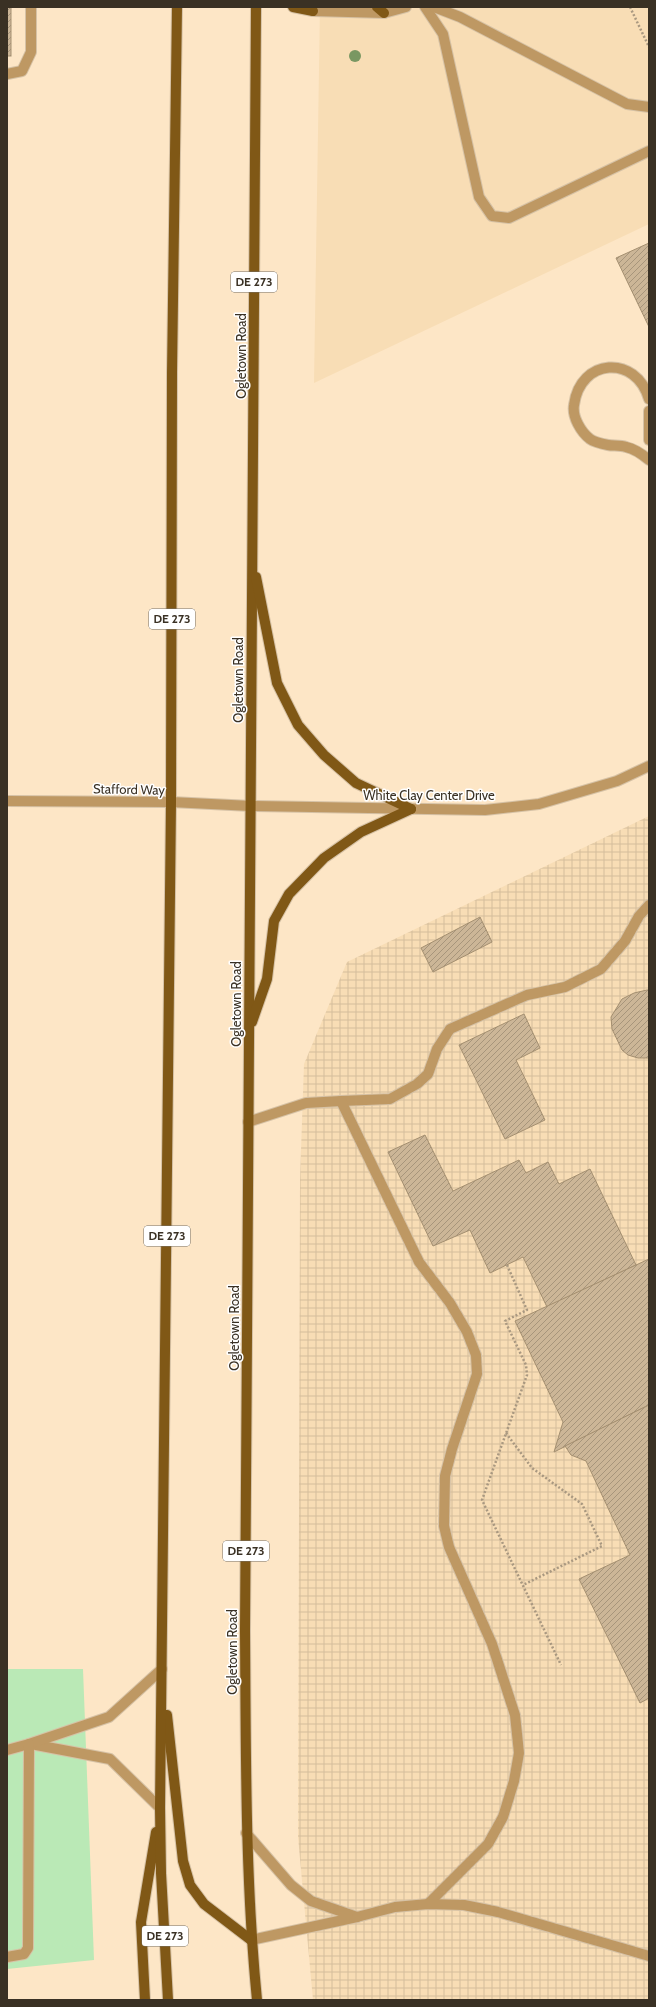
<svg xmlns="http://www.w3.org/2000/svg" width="656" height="2007" viewBox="0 0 656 2007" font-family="Cabin,sans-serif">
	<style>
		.built { fill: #f8ddb5 }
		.industrial { fill: url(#industrial-grid) }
		.green { fill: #bae9b6 }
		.building { fill: url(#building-hatch); stroke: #a48f70 }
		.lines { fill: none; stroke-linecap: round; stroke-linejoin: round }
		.service-casing { stroke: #d6c2a6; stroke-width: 12 }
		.minor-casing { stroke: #d6c2a6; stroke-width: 12 }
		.primary-casing { stroke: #d6c2a6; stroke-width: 12 }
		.path { stroke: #a99880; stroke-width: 2.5; stroke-dasharray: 2 2; stroke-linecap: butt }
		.service { stroke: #be9863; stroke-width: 10 }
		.minor { stroke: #be9863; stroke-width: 10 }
		.primary { stroke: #805816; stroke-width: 10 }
		.tree { fill: #799762 }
		.labels { text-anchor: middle; stroke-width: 3; stroke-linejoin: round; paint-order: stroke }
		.shield { fill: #fff; stroke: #756f66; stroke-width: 1 }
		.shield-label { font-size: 12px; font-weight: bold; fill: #3a3124 }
		.street-label { font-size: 13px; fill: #3a3124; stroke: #fff }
	</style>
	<defs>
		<pattern id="industrial-grid" width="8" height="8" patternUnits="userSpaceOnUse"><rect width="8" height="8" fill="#f8ddb5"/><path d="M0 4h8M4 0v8" fill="none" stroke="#d5be9c"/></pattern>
		<pattern id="building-hatch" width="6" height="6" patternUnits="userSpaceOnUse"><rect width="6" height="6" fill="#ccb697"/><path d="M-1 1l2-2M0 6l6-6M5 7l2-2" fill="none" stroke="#a7957b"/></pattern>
	</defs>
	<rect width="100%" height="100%" fill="#fde6c6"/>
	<path class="built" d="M320 7H649V224L314 383Z"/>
	<path class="industrial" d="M649 816V2000H313L298 1837 300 1180 304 1064 347 962Z"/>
	<path class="green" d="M7 1669H83L94 1960 7 1969Z"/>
	<g class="building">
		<rect x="7" y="7" width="4" height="49"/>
		<path d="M649 243V327L616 258Z"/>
		<path d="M480 917 492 942 433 972 421 948Z"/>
		<path d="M647 990H649V1058H638L628 1055 622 1050 612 1029 611 1017 622 999 634 993Z"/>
		<path d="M524 1014 540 1048 516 1060 545 1120 505 1139 459 1045Z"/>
		<path d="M425 1135 453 1191 519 1160 526 1173 548 1162 559 1184 590 1169 636 1265 547 1307 523 1257 490 1273 470 1230 433 1246 388 1152Z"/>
		<path d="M649 1259V1405L554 1452 563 1422 515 1321Z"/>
		<path d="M649 1405V1698L640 1703 579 1579 630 1555 586 1461 571 1455 565 1446Z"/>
	</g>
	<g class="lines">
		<g class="service-casing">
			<g id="service">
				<path d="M425 7 443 34 479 197 492 216 509 218 649 151"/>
				<path d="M434 7 460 17 627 104 649 107"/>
				<path d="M313 11 384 13 406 7"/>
				<path d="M7 74 22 71 31 52V7"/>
				<path d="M649 399C636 354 580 358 574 405 572 417 581 432 590 439 594 442 603 444 608 445 613 446 620 445 626 447 635 449 642 454 649 460"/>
				<path d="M649 411V440"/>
				<path d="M7 801 171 802 251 806 485 810 539 804 617 781 649 766"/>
				<path d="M341 1101 390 1099 417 1084 428 1074 437 1049 450 1029 527 995 565 987 601 969 625 941 639 916 649 905"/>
				<path d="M248 1122 306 1103 341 1101 419 1262 450 1303 467 1332 476 1355 477 1374 452 1449 445 1476 444 1526 449 1547 492 1644 515 1715 519 1753 514 1781 503 1817 488 1844 428 1904"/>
				<path d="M31 1744 110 1759 160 1808"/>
				<path d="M7 1750 29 1744 109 1717 162 1669"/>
				<path d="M7 1957 24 1954 28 1948 29 1744"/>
			</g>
		</g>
		<g class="minor-casing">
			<g id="minor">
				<path d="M246 1833 291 1885 311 1901 357 1917 251 1940"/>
				<path d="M357 1917 395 1907 428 1904 464 1905 498 1912 649 1956"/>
			</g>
		</g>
		<g class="primary-casing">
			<g id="primary">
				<path d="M256 7 245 1631C246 1754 245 1877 257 2000"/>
				<path d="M293 7 313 11"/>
				<path d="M377 7 384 13"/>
				<path d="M256 577 277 683 298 725 324 755 356 783 411 809"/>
				<path d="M252 1022 267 979 274 921 289 894 324 858 361 832 411 809"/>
				<path d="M167 1715 183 1861 190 1885 204 1904 251 1940"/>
				<path d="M145 2000 141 1922 156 1832"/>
				<path d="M168 2000 161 1873 160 1808 171 802 172 373 177 7"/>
			</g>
		</g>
		<g class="path">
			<path d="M630 7 649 47"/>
			<path d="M507 1265 527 1310 505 1321 526 1365 527 1375 482 1500 561 1665"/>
			<path d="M506 1433 532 1468 582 1504 602 1546 523 1585"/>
		</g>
		<use href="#service" class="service"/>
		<use href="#minor" class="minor"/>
		<use href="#primary" class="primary"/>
	</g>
	<circle class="tree" cx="355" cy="56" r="6"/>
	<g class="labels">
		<g class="shield">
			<rect x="231" y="272" width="46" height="20" rx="3"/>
			<rect x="149" y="609" width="46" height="20" rx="3"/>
			<rect x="144" y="1226" width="46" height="20" rx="3"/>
			<rect x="223" y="1541" width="46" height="20" rx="3"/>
			<rect x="142" y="1926" width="46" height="20" rx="3"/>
		</g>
		<g class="shield-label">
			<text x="254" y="286">DE 273</text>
			<text x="172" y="623">DE 273</text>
			<text x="167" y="1240">DE 273</text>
			<text x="246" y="1555">DE 273</text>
			<text x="165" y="1940">DE 273</text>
		</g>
		<g class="street-label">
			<text transform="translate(241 356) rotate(-90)" y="5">Ogletown Road</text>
			<text transform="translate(238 680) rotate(-90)" y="5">Ogletown Road</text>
			<text transform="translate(129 789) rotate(1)" y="5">Stafford Way</text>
			<text x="429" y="800">White Clay Center Drive</text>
			<text transform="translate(236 1004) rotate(-90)" y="5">Ogletown Road</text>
			<text transform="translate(234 1328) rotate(-90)" y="5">Ogletown Road</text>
			<text transform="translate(232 1652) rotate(-90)" y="5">Ogletown Road</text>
		</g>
	</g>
	<rect width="656" height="2007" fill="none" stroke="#3a3124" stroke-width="16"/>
</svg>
